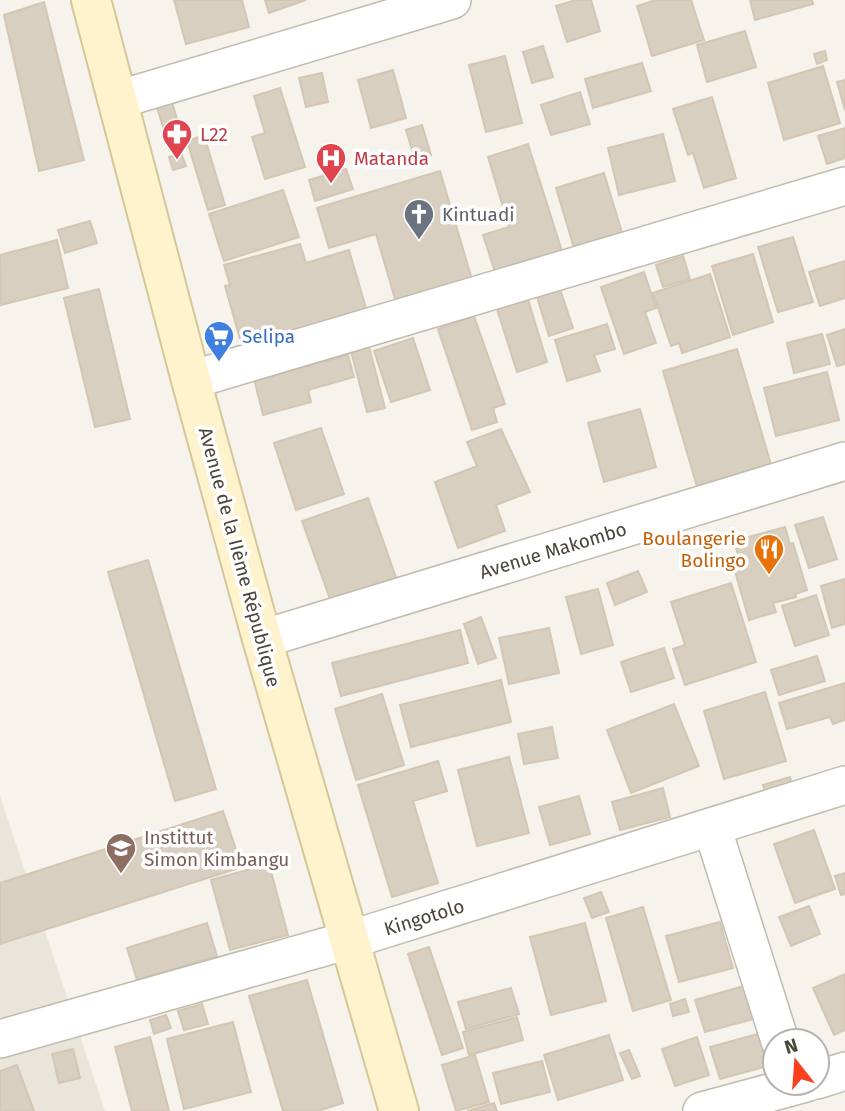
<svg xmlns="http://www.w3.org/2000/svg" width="845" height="1111" viewBox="0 0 845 1111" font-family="'Fira Sans',sans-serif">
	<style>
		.residential { fill: #eae5da }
		.building { fill: #d8cfc1; stroke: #d3c7b4; stroke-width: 2 }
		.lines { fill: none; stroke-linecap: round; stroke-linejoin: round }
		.street-casing { stroke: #c2bbae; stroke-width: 40 }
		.secondary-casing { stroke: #d6c79b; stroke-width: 42 }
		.street { stroke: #fff; stroke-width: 37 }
		.secondary { stroke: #fff3cd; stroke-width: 38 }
		.labels { text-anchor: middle; stroke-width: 7; stroke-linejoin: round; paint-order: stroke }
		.health-label { font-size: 19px; fill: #be3a42; stroke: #fff; text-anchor: start }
		.worship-label { font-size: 19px; fill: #5b616d; stroke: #fff; text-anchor: start }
		.shop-label { font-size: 19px; fill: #366cbe; stroke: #fff; text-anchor: start }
		.food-label { font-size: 19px; fill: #c56008; stroke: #fff; text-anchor: end }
		.street-label { font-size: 19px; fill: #4b4439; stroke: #fff }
		.education-label { font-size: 19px; fill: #785e54; stroke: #fff; text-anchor: start }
	</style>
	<rect width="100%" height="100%" fill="#f6f3ec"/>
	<path class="residential" d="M0 796 105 1111H0Z"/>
	<g class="building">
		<path d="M174 0H242L249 27 186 44Z"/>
		<path d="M265 0H306L269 13Z"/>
		<path d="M576 0H591L600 31 567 42 556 6Z"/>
		<path d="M656 0H691L704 40 652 56 637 6Z"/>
		<path d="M750 0H812L813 4 755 20Z"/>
		<path d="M44 2 84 160 39 171 4 15Z"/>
		<path d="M745 31 756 67 707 82 697 45Z"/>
		<path d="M543 46 553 77 532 83 523 52Z"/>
		<path d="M825 51 827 60 817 64 814 54Z"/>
		<path d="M505 56 522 123 486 132 469 65Z"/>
		<path d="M642 63 651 91 593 108 585 79Z"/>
		<path d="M823 66 840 123 784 140 768 83Z"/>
		<path d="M393 70 406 118 371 128 358 80Z"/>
		<path d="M322 73 328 102 306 107 299 78Z"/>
		<path d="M845 80V110L837 82Z"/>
		<path d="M280 88 305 167 265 179 252 137 265 133 254 96Z"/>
		<path d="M580 92 590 124 551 135 541 105Z"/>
		<path d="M712 97 736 178 704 188 693 153 688 155 673 109Z"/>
		<path d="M171 99 185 145 170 150 156 104Z"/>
		<path d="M422 125 431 155 415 160 406 130Z"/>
		<path d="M845 128V158L827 164 818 136Z"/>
		<path d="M663 134 675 181 619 195 608 148Z"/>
		<path d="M204 135 225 205 208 210 187 141Z"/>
		<path d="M528 144 562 251 495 272 483 235 509 227 488 157Z"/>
		<path d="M181 153 186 166 173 170 169 157Z"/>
		<path d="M346 169 353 189 315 201 309 180Z"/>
		<path d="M440 171 473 283 397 306 376 234 329 248 317 208Z"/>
		<path d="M604 173 623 236 575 251 556 188Z"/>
		<path d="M283 190 299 237 224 261 209 214Z"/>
		<path d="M90 221 97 243 65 253 58 230Z"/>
		<path d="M793 237 813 302 778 312 758 247Z"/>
		<path d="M57 240 68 288 1 305 0 255Z"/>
		<path d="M300 244 306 263 349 250 369 318 244 353 225 286 230 285 224 265Z"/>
		<path d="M753 254 773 322 733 335 712 266Z"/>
		<path d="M683 256 690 279 663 287 656 265Z"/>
		<path d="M845 261V298L820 306 809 272Z"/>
		<path d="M644 272 656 308 645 312 656 343 624 354 601 287Z"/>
		<path d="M710 274 730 337 682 353 679 343 671 346 653 293Z"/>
		<path d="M99 289 130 419 95 427 64 298Z"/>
		<path d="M560 289 573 328 549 336 537 297Z"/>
		<path d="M527 296 547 362 517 372 496 306Z"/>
		<path d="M474 316 505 404 493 408 497 422 472 430 438 329Z"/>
		<path d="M607 324 615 349 594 355 600 371 567 381 555 340Z"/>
		<path d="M845 329V364L837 366 827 335Z"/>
		<path d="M822 334 830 364 794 373 787 343Z"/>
		<path d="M413 338 430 390 391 402 374 351Z"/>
		<path d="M367 339 385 408 367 412 349 344Z"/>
		<path d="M737 349 772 468 698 490 663 371Z"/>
		<path d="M348 355 354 377 308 390 311 402 263 415 252 371 288 361 291 370Z"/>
		<path d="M827 372 839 420 776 436 764 388Z"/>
		<path d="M640 409 656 467 604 482 588 423Z"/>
		<path d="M321 428 344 494 296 510 274 443Z"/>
		<path d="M501 429 530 492 496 505 505 531 458 548 435 482 477 466 467 442Z"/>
		<path d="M368 498 399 586 334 610 302 521Z"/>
		<path d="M823 517 837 559 809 568 795 525Z"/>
		<path d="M785 527 790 544 793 543 807 590 795 594 796 597 773 603 776 612 749 620 732 561 739 559 734 541Z"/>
		<path d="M148 560 216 789 175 801 108 572Z"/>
		<path d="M638 571 647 592 615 605 607 583Z"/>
		<path d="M845 579V624L832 628 821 586Z"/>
		<path d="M731 583 756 662 685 685 673 649 685 645 671 602Z"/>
		<path d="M598 589 613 645 581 654 566 597Z"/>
		<path d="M816 595 829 635 795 646 782 606Z"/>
		<path d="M481 617 496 658 478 664 464 624Z"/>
		<path d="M549 628 559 673 509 684 499 638Z"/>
		<path d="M460 630 468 663 341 696 332 663Z"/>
		<path d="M664 648 674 678 631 692 621 662Z"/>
		<path d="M817 656 825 681 779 695 771 670Z"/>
		<path d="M501 680 511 722 411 747 400 705Z"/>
		<path d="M845 683V720L833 724 830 717 787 729 779 703Z"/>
		<path d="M765 692 786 761 724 779 704 711Z"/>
		<path d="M382 694 404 765 356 780 335 709Z"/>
		<path d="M674 704 699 766 631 793 607 730Z"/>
		<path d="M552 727 558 758 524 764 518 734Z"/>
		<path d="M509 757 529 833 477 846 458 770Z"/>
		<path d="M438 761 447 791 413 801 438 883 392 897 358 785Z"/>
		<path d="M790 777 793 791 767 798 763 785Z"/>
		<path d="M663 788 670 817 620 830 612 802Z"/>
		<path d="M579 796 590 834 550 845 539 807Z"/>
		<path d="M223 811 242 867 0 944V883Z"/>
		<path d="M814 830 835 889 795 903 774 844Z"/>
		<path d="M269 864 288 935 230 950 211 880Z"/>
		<path d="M845 873V894L841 895 835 876Z"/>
		<path d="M601 892 609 912 592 918 584 898Z"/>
		<path d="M809 906 820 934 791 946 779 917Z"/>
		<path d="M643 907 671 1000 633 1011 606 918Z"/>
		<path d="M720 922 733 968 679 982 666 936Z"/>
		<path d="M207 923 217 956 137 980 127 948Z"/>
		<path d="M585 923 606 1001 551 1015 530 937Z"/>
		<path d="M429 947 463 1048 442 1055 408 954Z"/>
		<path d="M845 974V1030L834 1035 813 988Z"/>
		<path d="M307 980 343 1103 318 1111H283L249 996Z"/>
		<path d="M747 985 757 1018 705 1032 695 1000Z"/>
		<path d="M511 988 519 1014 466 1029 458 1002Z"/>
		<path d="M685 999 689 1012 673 1016 670 1004Z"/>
		<path d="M202 1004 208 1024 184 1030 178 1011Z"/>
		<path d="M166 1015 171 1028 154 1034 150 1020Z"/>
		<path d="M517 1017 523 1040 469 1055 463 1032Z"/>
		<path d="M233 1022 251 1092 184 1109 167 1039Z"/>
		<path d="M769 1031 775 1053V1064L720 1079 710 1047Z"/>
		<path d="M609 1035 623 1080 558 1100 544 1055Z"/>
		<path d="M150 1037 169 1111H132L115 1047Z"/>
		<path d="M697 1037 709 1075 675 1086 662 1049Z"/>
		<path d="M73 1049 80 1078 59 1083 52 1054Z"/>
		<path d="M629 1050 640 1076 632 1079 620 1053Z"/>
		<path d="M475 1055 489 1102 456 1111 442 1065Z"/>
		<path d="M542 1061 550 1092 501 1104 493 1073Z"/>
		<path d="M17 1065 34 1111H0V1071Z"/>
		<path d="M494 1103 497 1111H467Z"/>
	</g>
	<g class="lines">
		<g class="street-casing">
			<g id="street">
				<path d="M117 100 452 0"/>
				<path d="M191 380 845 186"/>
				<path d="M262 639 845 461"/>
				<path d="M712 827 780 1041"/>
				<path d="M0 1039 349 940 845 785"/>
				<path d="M817 1080 845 1071"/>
				<path d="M702 1111 806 1083"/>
			</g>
		</g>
		<g class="secondary-casing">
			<path id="secondary" d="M91 0 191 380 262 639 399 1111"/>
		</g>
		<use href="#street" class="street"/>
		<use href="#secondary" class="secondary"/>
	</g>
	<defs>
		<g id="pharmacy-pin" transform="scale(1.575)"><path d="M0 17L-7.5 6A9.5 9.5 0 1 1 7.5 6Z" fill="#e0444e" stroke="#fff"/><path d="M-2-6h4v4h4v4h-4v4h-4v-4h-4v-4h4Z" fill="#fff"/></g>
		<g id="hospital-pin" transform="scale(1.575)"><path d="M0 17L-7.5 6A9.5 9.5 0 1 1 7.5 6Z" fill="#e0444e" stroke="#fff"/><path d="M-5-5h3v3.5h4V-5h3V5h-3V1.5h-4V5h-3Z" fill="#fff"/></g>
		<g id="church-pin" transform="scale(1.575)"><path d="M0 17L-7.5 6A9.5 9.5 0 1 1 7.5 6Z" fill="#6b7280" stroke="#fff"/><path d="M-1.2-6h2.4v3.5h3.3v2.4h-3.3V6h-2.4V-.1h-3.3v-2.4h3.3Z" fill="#fff"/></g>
		<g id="supermarket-pin" transform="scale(1.575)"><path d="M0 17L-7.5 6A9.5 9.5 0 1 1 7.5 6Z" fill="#3f7fe0" stroke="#fff"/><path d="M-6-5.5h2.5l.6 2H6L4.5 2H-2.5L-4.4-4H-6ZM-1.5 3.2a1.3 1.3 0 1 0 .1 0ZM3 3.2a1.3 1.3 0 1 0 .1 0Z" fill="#fff"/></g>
		<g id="restaurant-pin" transform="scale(1.575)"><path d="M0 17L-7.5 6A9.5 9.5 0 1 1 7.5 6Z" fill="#e8710a" stroke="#fff"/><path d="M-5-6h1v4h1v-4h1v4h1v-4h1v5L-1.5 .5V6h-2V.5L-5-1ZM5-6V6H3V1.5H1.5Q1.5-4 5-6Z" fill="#fff"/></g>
		<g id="school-pin" transform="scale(1.575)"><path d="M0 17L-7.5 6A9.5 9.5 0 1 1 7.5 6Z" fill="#8d6e63" stroke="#fff"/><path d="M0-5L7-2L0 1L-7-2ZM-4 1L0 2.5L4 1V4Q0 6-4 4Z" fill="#fff"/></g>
	</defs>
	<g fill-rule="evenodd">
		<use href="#pharmacy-pin" x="177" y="134"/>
		<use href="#hospital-pin" x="331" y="158"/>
		<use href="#church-pin" x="419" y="214"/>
		<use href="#supermarket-pin" x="219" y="336"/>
		<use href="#restaurant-pin" x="769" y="549"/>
		<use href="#school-pin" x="121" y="848"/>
	</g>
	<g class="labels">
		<g class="health-label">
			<text x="200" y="141">L22</text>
			<text x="354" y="165">Matanda</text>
		</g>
		<g class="worship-label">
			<text x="442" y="221">Kintuadi</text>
		</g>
		<g class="shop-label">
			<text x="242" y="343">Selipa</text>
		</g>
		<g class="food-label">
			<text x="746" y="545">Boulangerie<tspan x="746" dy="22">Bolingo</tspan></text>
		</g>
		<g class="street-label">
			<text transform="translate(553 550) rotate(-17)" y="7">Avenue Makombo</text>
			<text transform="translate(240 557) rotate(75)" y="7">Avenue de la IIème République</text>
			<text transform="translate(424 917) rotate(-17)" y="7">Kingotolo</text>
		</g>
		<g class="education-label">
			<text x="144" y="844">Instittut<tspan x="144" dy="22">Simon Kimbangu</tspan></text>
		</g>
	</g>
	<g transform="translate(796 1062) rotate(343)"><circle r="33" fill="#ffffff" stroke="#b7b4b0" stroke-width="2"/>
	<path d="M0-5L12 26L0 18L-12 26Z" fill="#fc3f1d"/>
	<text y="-10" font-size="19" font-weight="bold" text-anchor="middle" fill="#4b4439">N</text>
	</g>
</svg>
